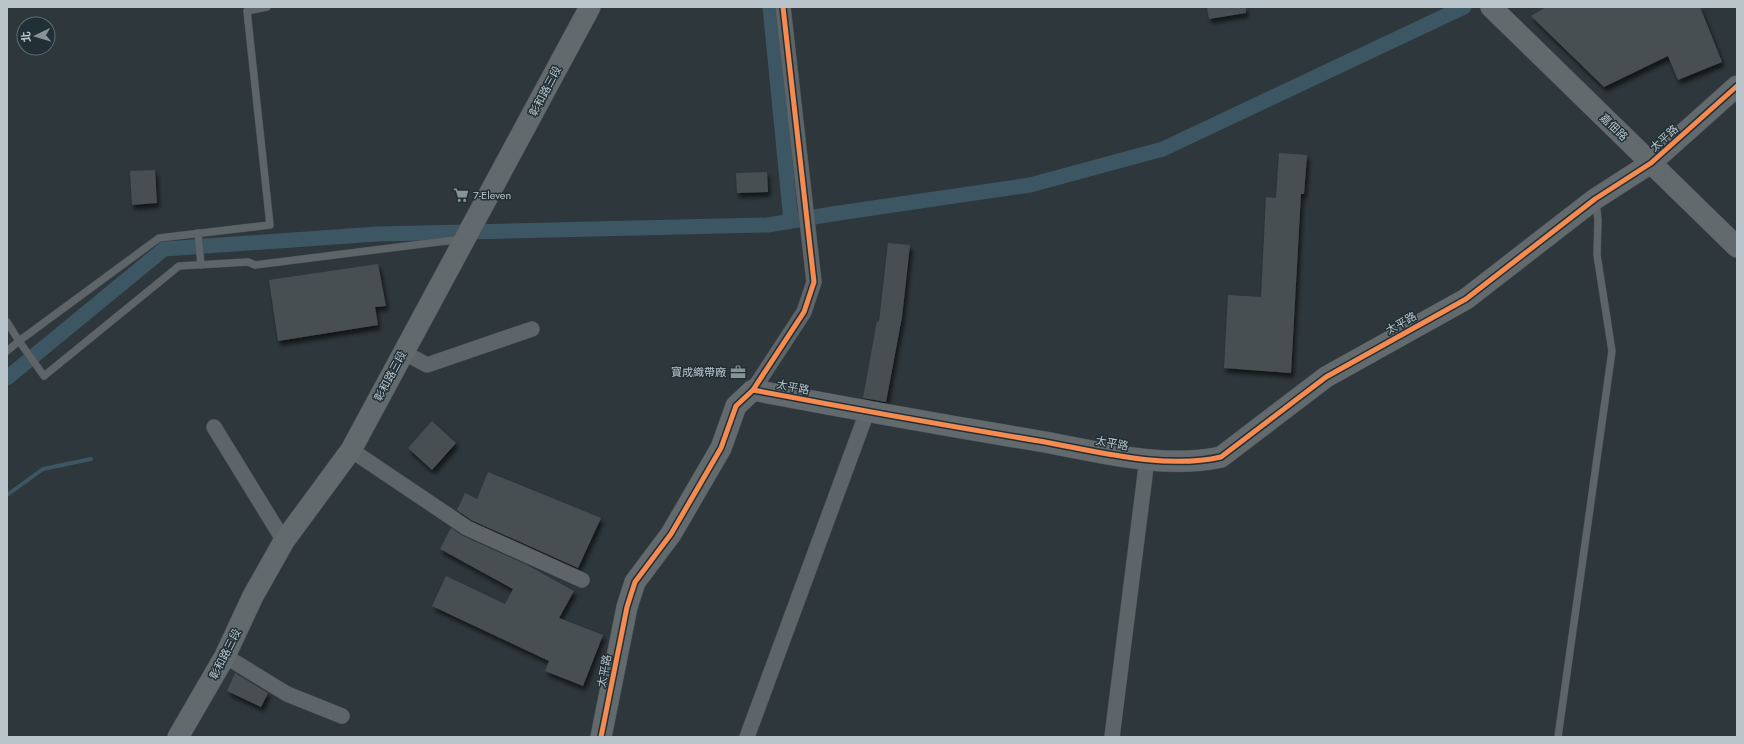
<svg xmlns="http://www.w3.org/2000/svg" width="1744" height="744" viewBox="0 0 1744 744" font-family="Jost,'Noto Sans TC',sans-serif">
	<style>
		.lines { fill: none; stroke-linecap: round; stroke-linejoin: round }
		.stream { stroke: #3c5763; stroke-width: 4 }
		.canal { stroke: #3c5763; stroke-width: 15 }
		.building { fill: #474f52; filter: url(#shadow) }
		.lane-casing { stroke: #4c5256; stroke-width: 8 }
		.street-casing { stroke: #4c5256; stroke-width: 16 }
		.secondary-casing { stroke: #4c5256; stroke-width: 22 }
		.lane { stroke: #5e6569; stroke-width: 7 }
		.street { stroke: #5e6569; stroke-width: 15 }
		.secondary { stroke: #626a6d; stroke-width: 21 }
		.cycleway-casing { stroke: #213036; stroke-width: 8 }
		.cycleway { stroke: #f68b52; stroke-width: 5 }
		.labels { text-anchor: middle; stroke-width: 3; stroke-linejoin: round; paint-order: stroke }
		.street-label { font-size: 11px; fill: #b9c5cb; stroke: #213036 }
		.poi-label { font-size: 11px; fill: #b9c5cb; stroke: #213036; text-anchor: start }
	</style>
	<defs>
		<filter id="shadow"><feDropShadow dx="2.5" dy="4.5" stdDeviation="2" flood-color="#0009"/></filter>
	</defs>
	<rect width="100%" height="100%" fill="#2e373b"/>
	<g class="lines">
		<path class="stream" d="M7 495 43 469 91 459"/>
		<g class="canal">
			<path d="M770 7 791 221"/>
			<path d="M7 378 164 249 377 234 768 225 832 214 1030 185 1163 149 1464 7"/>
		</g>
	</g>
	<g class="building">
		<path d="M1207 7H1246V13L1209 19Z"/>
		<path d="M1546 7H1700L1722 62 1678 80 1668 56 1604 87 1531 16Z"/>
		<path d="M1279 153 1307 155 1304 194H1301L1291 373 1224 368 1228 295 1261 297 1266 197 1276 198Z"/>
		<path d="M155 170 157 203 132 205 130 171Z"/>
		<path d="M767 172 768 192 737 193 736 173Z"/>
		<path d="M888 243 910 245 902 317 886 402 863 398 877 321 879 322Z"/>
		<path d="M378 264 386 306 375 307 378 325 278 341 269 280Z"/>
		<path d="M432 421 456 443 432 470 408 448Z"/>
		<path d="M488 472 601 518 578 568 471 520 457 510 465 493 477 499Z"/>
		<path d="M451 528 463 536 527 565 574 591 559 618 603 635 583 686 545 671 549 661 432 606 446 576 505 604 513 589 440 549Z"/>
		<path d="M235 673 268 693 261 707 227 691Z"/>
	</g>
	<g class="lines">
		<g class="lane-casing">
			<g id="lane">
				<path d="M198 233 201 265"/>
				<path d="M7 322 19 341 159 238 270 225 247 11 267 7"/>
				<path d="M7 351 19 341 44 376 179 266 248 262 255 265 462 239"/>
				<path d="M1558 737 1612 351 1597 255 1598 220 1596 202"/>
			</g>
		</g>
		<g class="street-casing">
			<g id="street">
				<path d="M403 352 427 365 532 329"/>
				<path d="M753 390 804 312 814 282 783 7"/>
				<path d="M214 427 284 541"/>
				<path d="M351 450 467 528 582 580"/>
				<path d="M225 656 287 694 342 716"/>
				<path d="M747 737 867 412"/>
				<path d="M1112 737 1147 459"/>
			</g>
		</g>
		<g class="secondary-casing">
			<g id="secondary">
				<path d="M1491 7 1737 247"/>
				<path d="M178 737 225 656 253 596 284 541 351 450 590 7"/>
				<path d="M601 737 627 607 635 582 671 534 721 448 736 406 753 390C848 408 943 425 1039 441 1096 451 1164 470 1221 457L1326 377 1466 299 1595 199 1651 163 1737 86"/>
			</g>
		</g>
		<use href="#lane" class="lane"/>
		<use href="#street" class="street"/>
		<use href="#secondary" class="secondary"/>
		<g class="cycleway-casing">
			<g id="cycleway">
				<path d="M753 390C848 408 943 425 1039 441 1096 451 1164 470 1221 457L1326 377 1466 299 1595 199 1651 163 1737 86"/>
				<path d="M601 737 627 607 635 582 671 534 721 448 736 406 753 390 804 312 814 282 783 7"/>
			</g>
		</g>
		<use href="#cycleway" class="cycleway"/>
	</g>
	<defs>
		<g id="supermarket-bare" transform="scale(1.2)"><path d="M-6-5.5h2.5l.6 2H6L4.5 2H-2.5L-4.4-4H-6ZM-1.5 3.2a1.3 1.3 0 1 0 .1 0ZM3 3.2a1.3 1.3 0 1 0 .1 0Z" fill="#889399" stroke="#213036" stroke-width="2.5" paint-order="stroke"/></g>
		<g id="office-bare" transform="scale(1.2)"><path d="M-6-3h4V-5.5h4V-3h4V5H-6ZM-1-4.5V-3h2v-1.5ZM-6 0V1H6V0Z" fill="#889399" stroke="#213036" stroke-width="2.5" paint-order="stroke"/></g>
	</defs>
	<g fill-rule="evenodd">
		<use href="#supermarket-bare" x="461" y="195"/>
		<use href="#office-bare" x="738" y="372"/>
	</g>
	<g class="labels">
		<g class="street-label">
			<text transform="translate(545 91) rotate(-62)" y="4">彰和路三段</text>
			<text transform="translate(1614 127) rotate(44)" y="4">嘉佃路</text>
			<text transform="translate(1664 138) rotate(-42)" y="4">太平路</text>
			<text transform="translate(1401 323) rotate(-29)" y="4">太平路</text>
			<text transform="translate(390 376) rotate(-62)" y="4">彰和路三段</text>
			<text transform="translate(793 387) rotate(11)" y="4">太平路</text>
			<text transform="translate(1112 443) rotate(10)" y="4">太平路</text>
			<text transform="translate(225 654) rotate(-63)" y="4">彰和路三段</text>
			<text transform="translate(604 671) rotate(-79)" y="4">太平路</text>
		</g>
		<g class="poi-label">
			<text x="473" y="199">7-Eleven</text>
			<text x="726" y="376" text-anchor="end">寶成織帶廠</text>
		</g>
	</g>
	<rect width="1744" height="744" fill="none" stroke="#b9c5cb" stroke-width="16"/>
	<g transform="translate(36 36) rotate(265)"><circle r="19" fill="#213036" stroke="#5e6c72"/>
	<path d="M0-3L7 15L0 10L-7 15Z" fill="#889399"/>
	<text y="-6" font-size="11" font-weight="bold" text-anchor="middle" fill="#b9c5cb">北</text>
	</g>
</svg>
